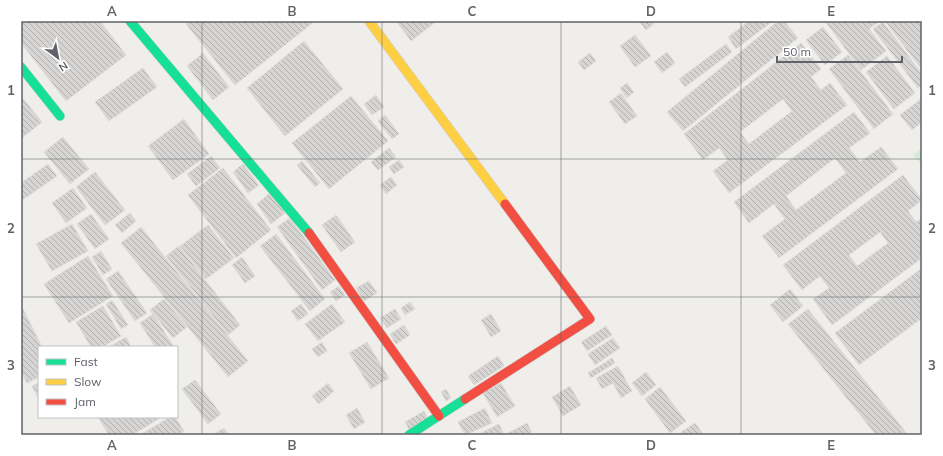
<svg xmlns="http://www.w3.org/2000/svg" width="943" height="456" viewBox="0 0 943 456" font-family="Mulish,sans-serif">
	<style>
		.grass { fill: #d8ebd6 }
		.building { fill: url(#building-back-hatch); stroke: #deddd9; fill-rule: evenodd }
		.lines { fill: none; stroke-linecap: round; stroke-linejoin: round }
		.fast-casing { stroke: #cacacb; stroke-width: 10 }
		.slow-casing { stroke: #cacacb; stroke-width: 10 }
		.jam-casing { stroke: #cacacb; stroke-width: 10 }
		.fast { stroke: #16e098; stroke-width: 9 }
		.slow { stroke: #ffcf43; stroke-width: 9 }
		.jam { stroke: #f24e42; stroke-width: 9 }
		.grid { fill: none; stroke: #5f6368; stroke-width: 1; stroke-opacity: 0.55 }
		.neatline { fill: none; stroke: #5f6368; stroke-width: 1.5 }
		.grid-label { font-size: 13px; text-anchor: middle; font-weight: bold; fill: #5f6368 }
	</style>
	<defs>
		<pattern id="building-back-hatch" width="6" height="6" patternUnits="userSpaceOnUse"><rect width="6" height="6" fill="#d6d5d3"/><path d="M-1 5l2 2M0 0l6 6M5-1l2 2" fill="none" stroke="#b1b0af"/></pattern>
	</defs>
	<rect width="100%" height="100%" fill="#efeeea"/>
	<path class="grass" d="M922 148V166L913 155Z"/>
	<g class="building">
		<path d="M22 21H100L126 55 66 101 21 43V22Z"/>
		<path d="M190 21H315L235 85 186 24Z"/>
		<path d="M396 21H437L411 41Z"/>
		<path d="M639 21H652L654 24 646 30Z"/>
		<path d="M749 21H773L736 49 728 37Z"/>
		<path d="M778 21H784L798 38 683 131 667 112Z"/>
		<path d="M825 21H880L869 29 886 51 861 70Z"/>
		<path d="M885 21H922V70Z"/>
		<path d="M883 22 922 74V85L918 88 873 29Z"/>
		<path d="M823 27 842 52 825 65 806 40Z"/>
		<path d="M635 35 651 56 635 67 620 46Z"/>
		<path d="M304 41 343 89 285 136 247 88Z"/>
		<path d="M801 43 821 69 811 77 821 90 830 83 847 105 729 193 713 171 728 160 719 148 703 160 684 134ZM783 99 792 111 749 144 740 132Z"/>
		<path d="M726 44 732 52 685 87 679 79Z"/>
		<path d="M667 52 675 63 662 73 654 62Z"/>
		<path d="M203 53 229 87 213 100 187 66Z"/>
		<path d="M590 53 596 61 584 70 578 62Z"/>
		<path d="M848 55 893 114 874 129 829 69Z"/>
		<path d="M887 56 915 93 894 109 866 72Z"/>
		<path d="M143 68 157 87 109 121 95 102Z"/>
		<path d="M627 83 634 92 627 98 620 88Z"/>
		<path d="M621 93 637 116 625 124 609 102Z"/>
		<path d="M376 95 384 107 372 115 364 104Z"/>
		<path d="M21 96 42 122 21 139Z"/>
		<path d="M351 96 388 141 329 189 292 143Z"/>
		<path d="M922 98V122L912 130 900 115Z"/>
		<path d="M854 112 870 133 849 148 860 162 881 147 898 169 779 258 762 236 785 219 774 204 749 223 734 202ZM835 158 846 173 796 210 786 196Z"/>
		<path d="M385 115 399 134 392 139 378 121Z"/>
		<path d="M184 119 209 154 173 180 148 146Z"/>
		<path d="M63 137 89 169 70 184 44 152Z"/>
		<path d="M389 148 396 157 378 170 371 162Z"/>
		<path d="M211 156 220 168 196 186 187 174Z"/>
		<path d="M399 160 404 167 394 174 389 167Z"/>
		<path d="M302 161 320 183 315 187 297 165Z"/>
		<path d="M48 164 57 176 21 201V183Z"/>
		<path d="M243 164 259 185 248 193 233 172Z"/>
		<path d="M223 168 271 230 236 258 188 195Z"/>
		<path d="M95 172 125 210 105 225 76 187Z"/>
		<path d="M903 175 922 200 908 211 916 222 922 218V258L832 325 813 299 829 288 820 276 802 290 783 265ZM880 232 888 243 857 266 849 255Z"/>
		<path d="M391 177 397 185 386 194 380 185Z"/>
		<path d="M73 188 87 208 66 223 52 203Z"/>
		<path d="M270 193 285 213 271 224 257 204Z"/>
		<path d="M130 213 136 221 122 233 115 225Z"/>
		<path d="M91 214 109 239 95 249 77 224Z"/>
		<path d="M336 215 355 242 341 252 322 225Z"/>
		<path d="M290 218 335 280 322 290 277 227Z"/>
		<path d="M72 224 88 251 52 271 36 244Z"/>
		<path d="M208 225 234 258 206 279 180 246Z"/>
		<path d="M141 227 248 361 228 377 121 243Z"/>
		<path d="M276 234 325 299 310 311 260 246Z"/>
		<path d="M179 246 240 325 228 335 166 256Z"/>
		<path d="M101 251 112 269 103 275 92 257Z"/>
		<path d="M88 256 113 296 69 323 44 284Z"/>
		<path d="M242 257 255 276 245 283 232 265Z"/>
		<path d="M922 268V318L859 365 835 333Z"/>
		<path d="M118 271 147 313 135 321 106 279Z"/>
		<path d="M369 281 377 293 364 301 356 288Z"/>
		<path d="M339 286 345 295 336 301 330 292Z"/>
		<path d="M790 289 803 306 783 322 770 305Z"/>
		<path d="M164 299 187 327 173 338 150 310Z"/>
		<path d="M112 300 128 325 121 329 106 304Z"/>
		<path d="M410 302 415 309 405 315 401 308Z"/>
		<path d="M301 304 308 314 298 321 291 311Z"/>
		<path d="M332 304 345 322 318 341 305 324Z"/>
		<path d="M103 306 121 336 102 347H91L76 322Z"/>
		<path d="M22 307 42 347H39V377L27 383 21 372Z"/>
		<path d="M395 309 401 319 387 328 380 318Z"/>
		<path d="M808 309 908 435H876L788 324Z"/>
		<path d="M153 314 174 347H155L140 323Z"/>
		<path d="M491 314 501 331 491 337 481 320Z"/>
		<path d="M404 325 410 335 396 344 390 334Z"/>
		<path d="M606 326 612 335 587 351 581 342Z"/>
		<path d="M126 337 131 347H109Z"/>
		<path d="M613 338 620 348 595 365 588 354Z"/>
		<path d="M322 342 327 351 318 357 312 349Z"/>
		<path d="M367 342 389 378 371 389 349 353Z"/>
		<path d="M498 356 504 366 474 385 468 376Z"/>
		<path d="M612 358 615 363 591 378 588 373Z"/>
		<path d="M618 366 632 391 621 398 613 383 602 389 596 378Z"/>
		<path d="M646 372 656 385 642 396 632 383Z"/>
		<path d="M195 380 221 414 208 424 182 389Z"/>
		<path d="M39 383V400L32 386Z"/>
		<path d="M328 383 334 391 319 404 312 396Z"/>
		<path d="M501 383 515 406 497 417 483 393Z"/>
		<path d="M570 386 581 405 563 416 552 397Z"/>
		<path d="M660 387 686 421 670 433 645 399Z"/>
		<path d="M446 389 451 398 446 401 441 392Z"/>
		<path d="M357 408 365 422 354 429 346 415Z"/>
		<path d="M485 408 492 423 465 435 458 422Z"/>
		<path d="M424 411 429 420 410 431 405 422Z"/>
		<path d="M98 417H162L132 435H109Z"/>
		<path d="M170 417H175L184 431 178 435H140Z"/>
		<path d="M527 423 532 432 526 435H507L506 434Z"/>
		<path d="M695 423 704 435H677Z"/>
		<path d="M499 424 504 435H477Z"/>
		<path d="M224 428 229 435H212Z"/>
	</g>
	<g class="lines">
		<g class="fast-casing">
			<g id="fast">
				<path d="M130 21 309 233"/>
				<path d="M21 67 60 116"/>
				<path d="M409 435 465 399"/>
			</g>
		</g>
		<g class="slow-casing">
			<path id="slow" d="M369 21 505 204"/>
		</g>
		<g class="jam-casing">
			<g id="jam">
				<path d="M309 233 439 416"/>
				<path d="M465 399 590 319 505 204"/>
			</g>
		</g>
		<use href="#fast" class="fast"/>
		<use href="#slow" class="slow"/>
		<use href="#jam" class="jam"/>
	</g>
	<path class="grid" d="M202 21V435M382 21V435M561 21V435M741 21V435M21 159H922M21 297H922"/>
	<rect width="943" height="456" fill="none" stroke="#ffffff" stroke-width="44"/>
	<rect x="38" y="346" width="140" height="72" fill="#ffffff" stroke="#bfc1c3"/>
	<rect x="46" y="359" width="20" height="6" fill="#16e098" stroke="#bfc1c3"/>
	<text x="74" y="366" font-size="12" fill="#5f6368">Fast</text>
	<rect x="46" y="379" width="20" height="6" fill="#ffcf43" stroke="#bfc1c3"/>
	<text x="74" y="386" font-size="12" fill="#5f6368">Slow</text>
	<rect x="46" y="399" width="20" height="6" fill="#f24e42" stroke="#bfc1c3"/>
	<text x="74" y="406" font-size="12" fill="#5f6368">Jam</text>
	<g transform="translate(58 58) rotate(148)" stroke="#ffffff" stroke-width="3" paint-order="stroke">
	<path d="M0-3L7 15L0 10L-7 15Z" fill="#5f6368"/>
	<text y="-6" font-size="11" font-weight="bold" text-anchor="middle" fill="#5f6368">N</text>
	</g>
	<path d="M777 56v6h125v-6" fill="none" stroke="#5f6368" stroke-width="2"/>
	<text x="783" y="56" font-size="12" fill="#5f6368" stroke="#ffffff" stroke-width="3" paint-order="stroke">50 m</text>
	<rect x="22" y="22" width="899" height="412" class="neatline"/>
	<g class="grid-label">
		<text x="112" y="16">A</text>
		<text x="292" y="16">B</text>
		<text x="472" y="16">C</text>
		<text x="651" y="16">D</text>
		<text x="831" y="16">E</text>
		<text x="11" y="95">1</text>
		<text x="932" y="95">1</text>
		<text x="11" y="233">2</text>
		<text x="932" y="233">2</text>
		<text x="11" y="370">3</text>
		<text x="932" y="370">3</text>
		<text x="112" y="450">A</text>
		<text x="292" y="450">B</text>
		<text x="472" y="450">C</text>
		<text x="651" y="450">D</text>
		<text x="831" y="450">E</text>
	</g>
</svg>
